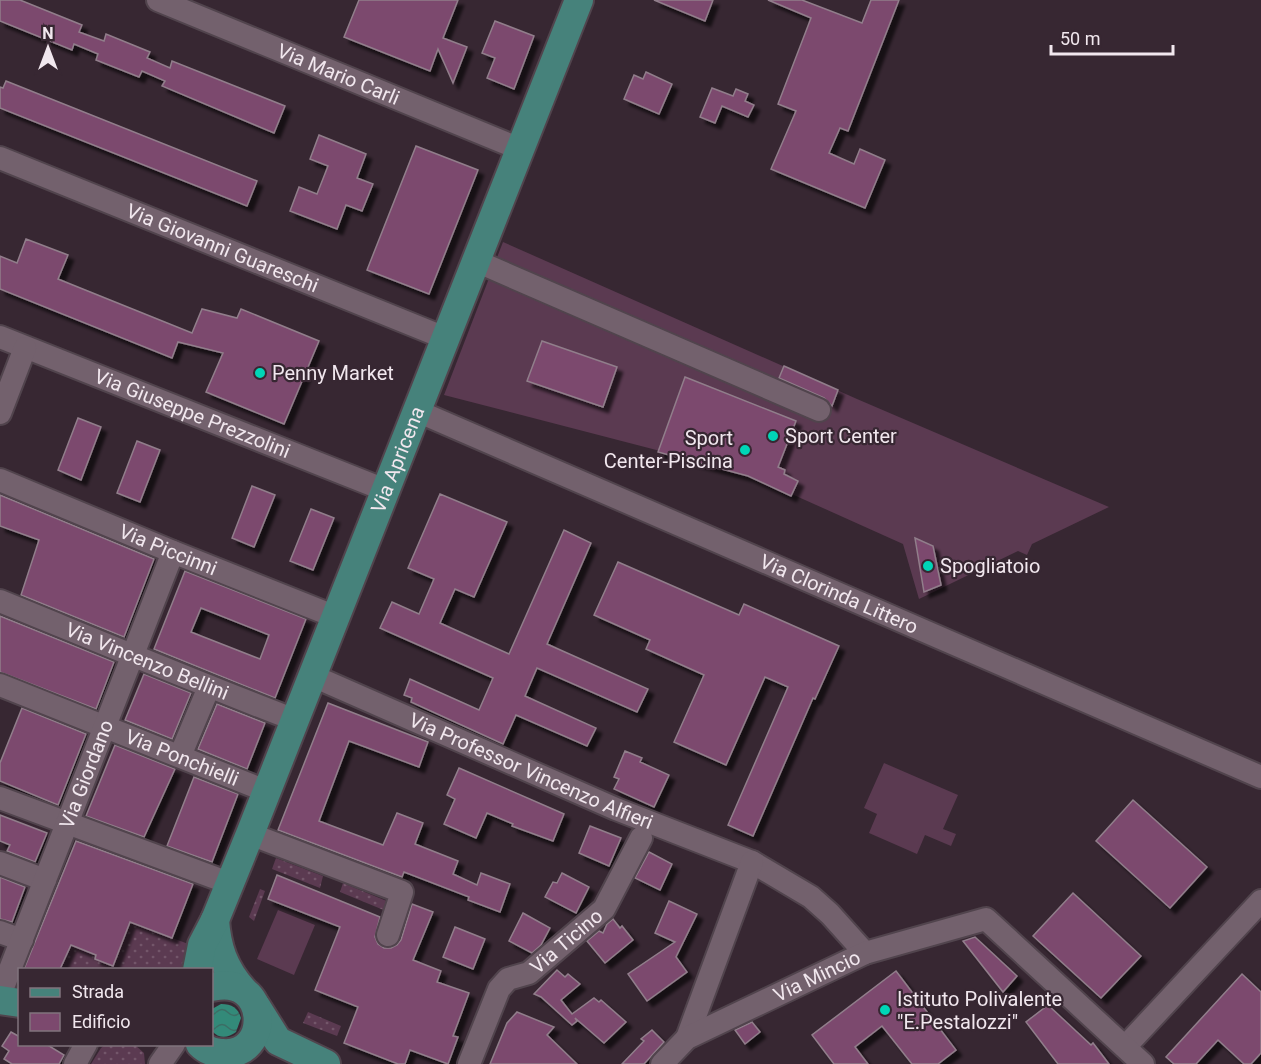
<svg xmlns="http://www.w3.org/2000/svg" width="1261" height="1064" viewBox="0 0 1261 1064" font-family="Roboto,sans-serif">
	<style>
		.grass { fill: url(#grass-dots) }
		.pitch { fill: #5b3a51 }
		.water { fill: url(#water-waves) }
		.building { fill: #7c496e; stroke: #917e8b; stroke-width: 1.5; fill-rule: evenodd; filter: url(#shadow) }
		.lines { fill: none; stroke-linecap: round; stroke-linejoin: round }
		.minor-casing { stroke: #51444d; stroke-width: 26 }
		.major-casing { stroke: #51444d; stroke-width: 32 }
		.minor { stroke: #73616d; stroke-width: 22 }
		.major { stroke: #46827b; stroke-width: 28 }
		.poi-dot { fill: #00d5b7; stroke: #372732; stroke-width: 2 }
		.labels { text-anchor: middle; stroke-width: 4.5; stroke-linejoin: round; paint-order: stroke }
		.street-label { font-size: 20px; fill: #f1e7ee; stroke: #372732 }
		.poi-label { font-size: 20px; fill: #f1e7ee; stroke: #372732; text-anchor: start }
	</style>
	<defs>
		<pattern id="grass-dots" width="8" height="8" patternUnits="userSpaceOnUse" patternTransform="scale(1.5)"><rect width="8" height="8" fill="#5b3a51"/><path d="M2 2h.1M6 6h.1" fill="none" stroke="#73566a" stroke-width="1.8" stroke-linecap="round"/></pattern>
		<pattern id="water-waves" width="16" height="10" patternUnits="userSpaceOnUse" patternTransform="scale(1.5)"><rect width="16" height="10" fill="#338a79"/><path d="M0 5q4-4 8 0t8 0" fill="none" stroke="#3b6e65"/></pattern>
		<filter id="shadow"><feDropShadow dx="5.5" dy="5.5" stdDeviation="1.5" flood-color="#0009"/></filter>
	</defs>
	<rect width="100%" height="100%" fill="#372732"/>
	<g class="grass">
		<path d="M276 858 323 876 320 888 272 869Z"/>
		<path d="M343 883 389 902 386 911 340 892Z"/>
		<path d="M260 889 265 891 254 921 249 917Z"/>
		<path d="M87 906 191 945 184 969 60 970Z"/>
		<path d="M308 1012 341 1026 337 1036 303 1023Z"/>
		<path d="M105 1045H135L144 1053 145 1064H91L101 1048Z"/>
	</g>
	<g class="pitch">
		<path d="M503 242 857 399 1109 507 1032 544 1027 555 1018 551 919 599 903 544 745 473 444 395Z"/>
		<path d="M884 763 958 795 943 829 956 834 951 846 925 835 917 854 869 833 877 814 864 808Z"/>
		<path d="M278 910 315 925 294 975 257 959Z"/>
	</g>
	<path class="water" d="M221 1004C232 1004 238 1008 241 1018L236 1032C228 1038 219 1039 212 1031V1009Z"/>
	<g class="building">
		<path d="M0 0H20L82 25 79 32 104 41 106 34 150 52 147 58 170 68 172 61 285 106 274 133 162 86 165 81 142 71 139 77 96 60 98 54 74 44 72 50 0 21Z"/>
		<path d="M359 0H458L443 38 467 47 453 83 438 49 430 71 344 37Z"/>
		<path d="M654 0H713L705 21Z"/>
		<path d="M768 0H802L862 23 871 0H899L848 131 840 128 829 153 854 164 860 149 885 160 865 208 771 169 796 111 778 104 811 18Z"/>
		<path d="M495 21 534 36 514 89 487 78 495 58 482 53Z"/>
		<path d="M646 72 672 84 659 114 624 99 634 75 643 79Z"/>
		<path d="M6 81 257 181 247 206 0 108V87L3 88Z"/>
		<path d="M712 88 733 96 736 89 748 94 745 101 754 105 748 117 722 106 715 123 700 117Z"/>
		<path d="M319 135 366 154 357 178 373 184 362 211 346 205 337 229 290 211 299 187 317 194 328 166 310 159Z"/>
		<path d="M416 146 478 170 429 294 367 270Z"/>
		<path d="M26 239 68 255 58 279 192 333 202 309 237 318 241 309 319 341 284 424 206 392 223 353 178 342 172 358 0 289V256L17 263Z"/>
		<path d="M542 341 617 367 603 407 527 381Z"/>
		<path d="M784 366 838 390 832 406 824 398 779 378Z"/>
		<path d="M685 377 796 421 778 467 785 470 784 474 798 481 791 496 748 476 658 452Z"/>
		<path d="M78 418 101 427 81 480 58 470Z"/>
		<path d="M137 441 160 450 140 502 117 493Z"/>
		<path d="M252 486 275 495 254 547 232 538Z"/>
		<path d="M440 494 507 522 474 597 455 589 440 623 509 654 564 530 591 543 547 644 648 689 637 712 537 668 525 696 596 728 587 746 516 715 503 744 411 702 412 698 404 695 410 679 479 710 493 678 380 628 392 602 419 614 434 579 408 568Z"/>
		<path d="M0 495 154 559 124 637 21 595 39 540 0 526Z"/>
		<path d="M311 509 334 518 313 570 290 561Z"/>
		<path d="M915 538 933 546 941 585 924 592Z"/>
		<path d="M618 562 739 615 744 604 839 646 815 699 813 698 753 836 728 825 788 687 765 677 726 765 674 742 704 675 646 649 650 640 594 615Z"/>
		<path d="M185 571 306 619 275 698 154 649ZM201 608 269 635 260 659 191 632Z"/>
		<path d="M0 616 114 662 96 709 0 672Z"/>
		<path d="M144 674 191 693 172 739 125 720Z"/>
		<path d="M328 703 428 742 419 767 349 741 319 821 383 845 397 813 423 823 415 844 458 861 453 874 477 885 481 873 510 884 500 912 468 900 469 897 404 872 402 877 278 830Z"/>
		<path d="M217 704 265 723 247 769 198 749Z"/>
		<path d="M22 708 86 734 58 805 0 781V763Z"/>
		<path d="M115 745 175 769 144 837 86 816Z"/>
		<path d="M625 751 642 758 640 762 669 775 654 807 614 789 619 779 614 777Z"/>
		<path d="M459 768 564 814 553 841 512 826 513 824 487 813 476 838 444 824 455 799 447 795Z"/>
		<path d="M194 777 238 794 212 862 167 846Z"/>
		<path d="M1133 800 1207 867 1170 908 1096 841Z"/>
		<path d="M0 815 47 833 35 862 7 851 10 845 0 841Z"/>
		<path d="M590 826 621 838 609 866 579 853Z"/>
		<path d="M76 841 193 884 172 938 130 922 113 966 95 959 96 955 71 945 60 969H24Z"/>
		<path d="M649 852 672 864 660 890 635 878Z"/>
		<path d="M562 873 589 887 576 913 545 897 553 882 557 883Z"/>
		<path d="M277 875 380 917 375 937 378 944 384 948H391L397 945 401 940 412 904 433 912 413 960 441 971 437 982 469 993 453 1036 458 1037 448 1064 410 1050 405 1064H398L344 1043 358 1007 315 990 340 927 268 899Z"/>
		<path d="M0 877 25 887 12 922 0 919Z"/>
		<path d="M1073 893 1141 956 1101 998 1033 936Z"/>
		<path d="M669 901 697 914 676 957 687 972 647 1001 628 974 675 942 655 933Z"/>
		<path d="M523 913 550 928 541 945 532 953 509 941Z"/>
		<path d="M613 919 620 928 622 926 633 940 605 963 587 941 599 931 603 933 607 924Z"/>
		<path d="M455 927 485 939 473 969 443 957Z"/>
		<path d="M975 937 1017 976 1003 992 963 941Z"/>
		<path d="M557 970 565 977 568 974 580 984 561 1000 572 1014 594 998 599 1002 601 1000 626 1022 604 1043 575 1018 577 1021 572 1025 541 997 534 994Z"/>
		<path d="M896 971 956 1050 938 1064H912L882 1026 855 1047 868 1064H834L812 1035Z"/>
		<path d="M1242 974 1261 992V1053L1251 1064H1244L1218 1040 1196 1064H1174L1166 1057Z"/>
		<path d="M1048 1005 1091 1045 1093 1043 1109 1064H1058L1026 1022Z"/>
		<path d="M517 1012 554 1027 547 1035 577 1064H490L507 1023Z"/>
		<path d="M752 1022 760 1032 745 1044 735 1030Z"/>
		<path d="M652 1030 664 1042 644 1064H622L644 1041 641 1039Z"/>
		<path d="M11 1032 20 1037V1044H46L64 1055 59 1064H12L4 1059 9 1051 2 1046Z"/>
	</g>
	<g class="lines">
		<g class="minor-casing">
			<g id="minor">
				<path id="s1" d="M158 0 520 149"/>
				<path id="s2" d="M0 158 445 338"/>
				<path d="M476 261 819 410"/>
				<path id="s3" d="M0 337 385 490"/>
				<path id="s4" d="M417 411 1261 777"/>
				<path d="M0 413 25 348"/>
				<path id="s5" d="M0 480 173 552 336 617"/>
				<path id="s6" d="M0 601C98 641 196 682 295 720"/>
				<path id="s7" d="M313 676 616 809 752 862 811 897 830 914 865 953"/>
				<path id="s8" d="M0 685 266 791"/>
				<path d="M180 756 209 687"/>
				<path d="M0 798 229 883"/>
				<path d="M250 834 402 892 388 935"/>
				<path d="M0 863 45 880"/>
				<path d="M0 932 22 940"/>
				<path id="s9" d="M0 995 173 552"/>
				<path d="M687 1038 752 862"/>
				<path d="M1125 1047 1261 901"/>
				<path d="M75 1064 86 1044"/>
				<path d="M160 1064 174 1044"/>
				<path id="s10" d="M469 1064 499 989 508 979 529 973 604 909 641 838"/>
				<path id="s11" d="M662 1064 687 1038 865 953 986 919 1143 1064"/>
			</g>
		</g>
		<g class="major-casing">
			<g id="major">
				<path d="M215 920C217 948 224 968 243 990"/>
				<path id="s12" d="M197 970 202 945 215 920 250 834 579 0"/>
				<path d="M0 1000 20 1003"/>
				<path d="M256 1006 278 1041 326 1064"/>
				<path d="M200 1044C206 1050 214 1053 222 1053 272 1058 270 973 212 987"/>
			</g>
		</g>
		<use href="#minor" class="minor"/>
		<use href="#major" class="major"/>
	</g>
	<g class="poi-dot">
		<circle cx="260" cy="373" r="6"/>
		<circle cx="773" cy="436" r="6"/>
		<circle cx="745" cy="450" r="6"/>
		<circle cx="928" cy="566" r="6"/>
		<circle cx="885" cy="1010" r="6"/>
	</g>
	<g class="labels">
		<g class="street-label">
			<text dy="7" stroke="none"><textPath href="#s1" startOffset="195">Via Mario Carli</textPath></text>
			<text dy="7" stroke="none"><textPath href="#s2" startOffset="240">Via Giovanni Guareschi</textPath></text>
			<text dy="7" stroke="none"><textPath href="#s3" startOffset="207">Via Giuseppe Prezzolini</textPath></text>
			<text dy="7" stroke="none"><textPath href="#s12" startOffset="549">Via Apricena</textPath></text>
			<text dy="7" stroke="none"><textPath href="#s5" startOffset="182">Via Piccinni</textPath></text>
			<text dy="7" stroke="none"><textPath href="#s4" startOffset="460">Via Clorinda Littero</textPath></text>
			<text dy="7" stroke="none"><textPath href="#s6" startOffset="159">Via Vincenzo Bellini</textPath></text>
			<text dy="7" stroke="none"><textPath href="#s8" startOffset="196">Via Ponchielli</textPath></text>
			<text dy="7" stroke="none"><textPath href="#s7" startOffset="238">Via Professor Vincenzo Alfieri</textPath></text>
			<text dy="7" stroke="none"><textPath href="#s9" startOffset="237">Via Giordano</textPath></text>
			<text dy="7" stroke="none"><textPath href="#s10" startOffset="165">Via Ticino</textPath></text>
			<text dy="7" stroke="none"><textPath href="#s11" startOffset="180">Via Mincio</textPath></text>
		</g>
		<g class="poi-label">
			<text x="272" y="380">Penny Market</text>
			<text x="785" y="443">Sport Center</text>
			<text x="733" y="445" text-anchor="end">Sport<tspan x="733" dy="23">Center-Piscina</tspan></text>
			<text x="940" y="573">Spogliatoio</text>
			<text x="897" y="1006">Istituto Polivalente<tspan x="897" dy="23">"E.Pestalozzi"</tspan></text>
		</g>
	</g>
	<rect x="18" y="968" width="195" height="78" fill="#372732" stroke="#81747d" stroke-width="1.5"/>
	<rect x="30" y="988" width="30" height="9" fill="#46827b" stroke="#81747d" stroke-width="1.5"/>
	<text x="72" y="998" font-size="18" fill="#f1e7ee">Strada</text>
	<rect x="30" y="1013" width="30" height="18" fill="#7c496e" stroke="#81747d" stroke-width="1.5"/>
	<text x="72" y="1028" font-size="18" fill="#f1e7ee">Edificio</text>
	<g transform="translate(48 48)" stroke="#372732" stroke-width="4.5" paint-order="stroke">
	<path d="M0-4.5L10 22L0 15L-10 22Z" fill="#f1e7ee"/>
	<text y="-9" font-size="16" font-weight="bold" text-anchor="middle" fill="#f1e7ee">N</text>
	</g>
	<path d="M1051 45v9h122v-9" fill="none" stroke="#f1e7ee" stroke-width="3"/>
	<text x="1060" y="45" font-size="18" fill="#f1e7ee" stroke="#372732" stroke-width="4.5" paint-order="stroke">50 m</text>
</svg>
